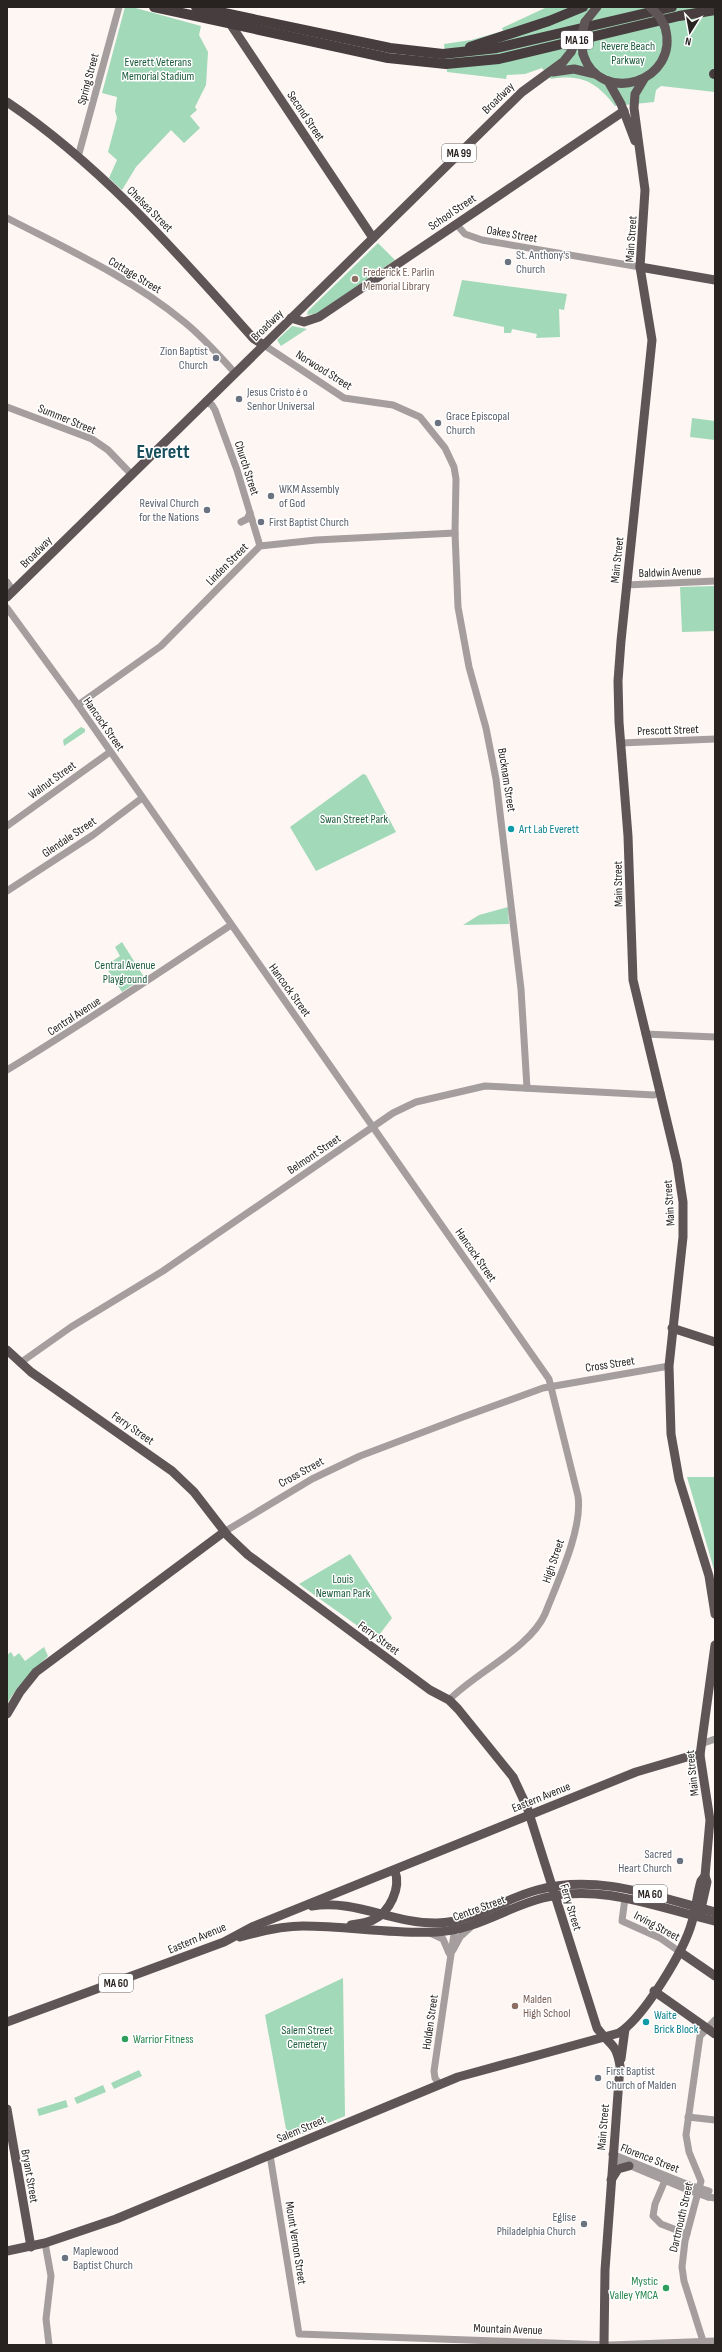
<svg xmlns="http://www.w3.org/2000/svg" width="722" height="2352" viewBox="0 0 722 2352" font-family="'Sofia Sans Condensed',sans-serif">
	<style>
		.green { fill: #a2d9b8 }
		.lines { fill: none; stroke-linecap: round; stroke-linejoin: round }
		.minor { stroke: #a49e9f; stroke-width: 7 }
		.major { stroke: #5f5557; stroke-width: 9 }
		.highway { stroke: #473c3e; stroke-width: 10 }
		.minor-bridge { stroke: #a49e9f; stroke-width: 7 }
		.major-bridge { stroke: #5f5557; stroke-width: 9 }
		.worship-dot { fill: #6b7280; stroke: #fff; stroke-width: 1.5 }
		.education-dot { fill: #8d6e63; stroke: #fff; stroke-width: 1.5 }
		.culture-dot { fill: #0f9aa8; stroke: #fff; stroke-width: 1.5 }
		.leisure-dot { fill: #2e9e5b; stroke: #fff; stroke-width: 1.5 }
		.labels { text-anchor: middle; stroke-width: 3; stroke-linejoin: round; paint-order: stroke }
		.shield { fill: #fff; stroke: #686564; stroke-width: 1 }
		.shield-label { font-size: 11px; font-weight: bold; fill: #282321 }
		.park-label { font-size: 12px; fill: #1b5b3b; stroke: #fff }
		.street-label { font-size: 12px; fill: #282321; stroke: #fff }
		.worship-label { font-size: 12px; fill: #5b616d; stroke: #fff; text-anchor: start }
		.education-label { font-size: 12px; fill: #785e54; stroke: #fff; text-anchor: start }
		.culture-label { font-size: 12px; fill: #0d838f; stroke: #fff; text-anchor: start }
		.leisure-label { font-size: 12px; fill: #27864d; stroke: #fff; text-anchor: start }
		.town-label { font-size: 20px; font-weight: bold; fill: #194e5d; stroke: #fff }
	</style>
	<rect width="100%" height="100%" fill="#fef6f3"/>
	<g class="green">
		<path d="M125 7H132L201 26 199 35 208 52 206 85 195 107 197 110 190 116 200 128 184 143 171 130 136 167 122 190 109 178 117 160 108 152 117 118 115 111 117 97 102 93Z"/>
		<path d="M547 7H715V92L661 86 656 90 654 102 615 106C596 82 582 74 551 79L542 68 525 74 507 75 506 79 447 72 444 44 471 40 503 31 502 28Z"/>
		<path d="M378 243 395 260 318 313 307 315 308 311Z"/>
		<path d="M462 280 567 294 564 310 559 309 560 337 536 338 537 334 512 329 511 333H504V327L453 316Z"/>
		<path d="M292 326 307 329 281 346 277 340Z"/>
		<path d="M692 418 715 421V440L690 437Z"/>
		<path d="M715 586V631L682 632 680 587Z"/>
		<path d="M81 727 85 729V732L64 746 63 740Z"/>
		<path d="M363 774 366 775 396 832 316 871 290 827Z"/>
		<path d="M508 907 509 924 463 925 479 915Z"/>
		<path d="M122 942 144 977 122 992 105 966 120 956 115 947Z"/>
		<path d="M687 1477H715V1573Z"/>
		<path d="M350 1554 392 1618 376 1639 299 1584Z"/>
		<path d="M44 1647 48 1656C33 1672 18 1684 7 1704V1655L11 1652 14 1657 19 1653 25 1661Z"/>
		<path d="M343 1978 345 2116 288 2140 265 2015Z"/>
		<path d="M139 2070 142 2076 114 2089 111 2083Z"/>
		<path d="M103 2085 106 2092 77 2104 74 2098Z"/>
		<path d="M66 2100 68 2107 39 2116 37 2109Z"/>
	</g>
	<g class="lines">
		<g class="minor">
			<path d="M78 157 119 7"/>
			<path d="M7 218C67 249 131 278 183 321 202 336 219 355 235 373"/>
			<path d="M456 224 465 234 482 240 640 267"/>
			<path d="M264 345 344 398 393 405 420 417 445 448 454 467 456 479 455 533 458 607 469 667 486 728 496 779 521 989 527 1088"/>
			<path d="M205 402 212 405 215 410 237 470 260 546"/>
			<path d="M7 407 92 439 108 450 132 475"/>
			<path d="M241 522 247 519 250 513"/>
			<path d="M7 582 13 591"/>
			<path d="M626 585 715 581"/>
			<path d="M7 608 78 705 549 1379 578 1496C583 1529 557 1583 545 1614 530 1648 475 1673 449 1700"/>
			<path d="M78 705 161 646 260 546 316 540 455 533"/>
			<path d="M621 743 715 739"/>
			<path d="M7 826 110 752"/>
			<path d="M7 891 93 835 142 798"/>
			<path d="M645 1034 715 1037"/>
			<path d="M7 1070C83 1024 157 974 231 925"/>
			<path d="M20 1363 71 1327 163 1271 393 1113 416 1102 485 1086 654 1095 661 1093"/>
			<path d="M224 1532 312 1479 360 1456 463 1417 543 1388 669 1366"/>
			<path d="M701 1744 715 1739"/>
			<path d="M625 1898 622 1921 660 1938 680 1952"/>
			<path d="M430 1933 443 1939 449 1953"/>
			<path d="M453 1950 460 1937 471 1927"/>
			<path d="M440 2085 435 2078 434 2071 455 1927"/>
			<path d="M688 2117 715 2120"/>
			<path d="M612 2154 619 2161 688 2190"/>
			<path d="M612 2154 689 2185"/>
			<path d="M270 2155 299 2334 610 2345 715 2341"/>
			<path d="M666 2178 655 2204 653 2216 661 2224 687 2234"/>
			<path d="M708 2197 715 2198"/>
			<path d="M45 2243 51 2276 46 2319 49 2345"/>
			<path d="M703 2341 684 2281 682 2267 685 2241 701 2181 689 2152 686 2135 700 2036 715 2020"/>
		</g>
		<g class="major">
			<path d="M227 19 373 238"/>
			<path d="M585 22 597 7"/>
			<path d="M583 54C600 107 681 82 665 27"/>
			<path d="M553 72 574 69 595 74"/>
			<path d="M644 79 635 94 634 108 645 190 640 267 652 340 621 641 618 681 619 722 628 836 633 980 677 1163 683 1202V1237L669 1366 671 1434 679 1479 709 1576 715 1614"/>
			<path d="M608 81 621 104 635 141"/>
			<path d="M7 102C102 166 178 254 254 339L264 345"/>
			<path d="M640 267 715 280"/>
			<path d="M291 318 304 322 319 317 624 111"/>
			<path d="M7 597 522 92 563 62 571 52"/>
			<path d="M672 1328 715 1342"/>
			<path d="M7 1350 31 1372 172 1471 194 1492 228 1536 248 1555 430 1690 449 1700 458 1709 513 1777 527 1807 597 2028C610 2046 616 2042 620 2066L605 2270 604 2345"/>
			<path d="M7 1714 20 1692 36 1672 224 1532"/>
			<path d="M312 1906C355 1899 394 1924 437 1923 473 1922 503 1899 537 1890 598 1873 657 1897 715 1912"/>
			<path d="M700 1913 707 1882 705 1876 710 1820 700 1755 715 1645"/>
			<path d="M351 1925C358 1924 366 1923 373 1920 390 1912 401 1888 395 1871"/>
			<path d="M240 1937C261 1931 282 1926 303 1926 347 1926 392 1934 436 1932 474 1931 507 1907 543 1898 602 1883 658 1908 715 1921"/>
			<path d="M680 1952 715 1976"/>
			<path d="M654 1991 715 2034"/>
			<path d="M7 2022 224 1942 252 1927 636 1772 687 1757 700 1755"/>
			<path d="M621 2059 625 2029"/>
			<path d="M7 2109 31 2247"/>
			<path d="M611 2180 618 2169 629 2166"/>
			<path d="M7 2251 45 2243 116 2219 458 2077 619 2033C644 2017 684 1951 692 1922 696 1909 697 1894 701 1881L705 1876"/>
		</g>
		<g class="highway">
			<path d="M154 7 388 58 446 64 499 59 679 16 715 10"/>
			<path d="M196 7 390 48 443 54 497 48 672 7"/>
			<path d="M470 47 549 21 583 7"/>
			<path d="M714 74H715"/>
		</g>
		<g class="minor-bridge">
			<path d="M689 2185 709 2191"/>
			<path d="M688 2190 708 2197"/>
		</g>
		<g class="major-bridge">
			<path d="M650 7 659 16 665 27"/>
			<path d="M571 52 579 34"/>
			<path d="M583 54 581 37 585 22"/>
		</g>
	</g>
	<g class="worship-dot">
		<circle cx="508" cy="262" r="4"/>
		<circle cx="216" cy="358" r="4"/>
		<circle cx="239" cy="399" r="4"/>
		<circle cx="438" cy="423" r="4"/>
		<circle cx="271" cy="496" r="4"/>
		<circle cx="207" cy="510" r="4"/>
		<circle cx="261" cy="522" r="4"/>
		<circle cx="680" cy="1861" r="4"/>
		<circle cx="598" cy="2078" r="4"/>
		<circle cx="584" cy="2224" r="4"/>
		<circle cx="65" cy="2258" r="4"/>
	</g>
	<g class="education-dot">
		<circle cx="355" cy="279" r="4"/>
		<circle cx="515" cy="2006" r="4"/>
	</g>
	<g class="culture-dot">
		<circle cx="511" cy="829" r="4"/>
		<circle cx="646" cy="2022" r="4"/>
	</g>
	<g class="leisure-dot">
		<circle cx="125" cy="2039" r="4"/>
		<circle cx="666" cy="2288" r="4"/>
	</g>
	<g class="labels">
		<g class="shield">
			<rect x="561" y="31" width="32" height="18" rx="3"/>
			<rect x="442" y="144" width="34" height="18" rx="3"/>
			<rect x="633" y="1885" width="34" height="18" rx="3"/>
			<rect x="99" y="1974" width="34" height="18" rx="3"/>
		</g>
		<g class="shield-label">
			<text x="577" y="44">MA 16</text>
			<text x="459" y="157">MA 99</text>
			<text x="650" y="1898">MA 60</text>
			<text x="116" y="1987">MA 60</text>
		</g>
		<g class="park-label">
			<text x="628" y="50">Revere Beach<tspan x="628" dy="14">Parkway</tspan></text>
			<text x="158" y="66">Everett Veterans<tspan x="158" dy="14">Memorial Stadium</tspan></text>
			<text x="354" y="823">Swan Street Park</text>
			<text x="125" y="969">Central Avenue<tspan x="125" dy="14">Playground</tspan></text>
			<text x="343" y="1583">Louis<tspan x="343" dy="14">Newman Park</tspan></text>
			<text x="307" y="2034">Salem Street<tspan x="307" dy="14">Cemetery</tspan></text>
		</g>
		<g class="street-label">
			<text transform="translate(88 79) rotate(-75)" y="4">Spring Street</text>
			<text transform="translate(498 98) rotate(-44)" y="4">Broadway</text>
			<text transform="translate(306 116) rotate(56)" y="4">Second Street</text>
			<text transform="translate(150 209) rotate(45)" y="4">Chelsea Street</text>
			<text transform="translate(452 212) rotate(-34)" y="4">School Street</text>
			<text transform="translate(512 234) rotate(10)" y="4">Oakes Street</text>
			<text transform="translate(631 239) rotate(-86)" y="4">Main Street</text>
			<text transform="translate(135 275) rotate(31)" y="4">Cottage Street</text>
			<text transform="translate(267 325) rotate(-44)" y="4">Broadway</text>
			<text transform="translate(324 370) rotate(32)" y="4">Norwood Street</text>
			<text transform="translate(67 419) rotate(22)" y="4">Summer Street</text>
			<text transform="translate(247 468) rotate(72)" y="4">Church Street</text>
			<text transform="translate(36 552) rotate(-45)" y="4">Broadway</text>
			<text transform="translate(617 560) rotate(-84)" y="4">Main Street</text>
			<text transform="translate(227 564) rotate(-45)" y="4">Linden Street</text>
			<text transform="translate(670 572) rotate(-2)" y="4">Baldwin Avenue</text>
			<text transform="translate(104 724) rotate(55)" y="4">Hancock Street</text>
			<text transform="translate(668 730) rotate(-2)" y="4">Prescott Street</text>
			<text transform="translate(52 780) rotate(-36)" y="4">Walnut Street</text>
			<text transform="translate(507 780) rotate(81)" y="4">Bucknam Street</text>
			<text transform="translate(69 837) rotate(-34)" y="4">Glendale Street</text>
			<text transform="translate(618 884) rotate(-91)" y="4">Main Street</text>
			<text transform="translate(290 990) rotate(54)" y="4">Hancock Street</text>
			<text transform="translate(74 1016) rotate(-33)" y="4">Central Avenue</text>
			<text transform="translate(314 1154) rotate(-34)" y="4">Belmont Street</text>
			<text transform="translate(669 1203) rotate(-94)" y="4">Main Street</text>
			<text transform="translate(476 1255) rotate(55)" y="4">Hancock Street</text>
			<text transform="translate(610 1364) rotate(-9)" y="4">Cross Street</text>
			<text transform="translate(133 1428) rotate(35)" y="4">Ferry Street</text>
			<text transform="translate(301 1472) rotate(-29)" y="4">Cross Street</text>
			<text transform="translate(553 1561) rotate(-71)" y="4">High Street</text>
			<text transform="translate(379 1638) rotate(36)" y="4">Ferry Street</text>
			<text transform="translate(692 1773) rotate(-96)" y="4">Main Street</text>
			<text transform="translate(541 1797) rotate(-22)" y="4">Eastern Avenue</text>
			<text transform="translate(571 1907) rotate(73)" y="4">Ferry Street</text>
			<text transform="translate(479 1908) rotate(-20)" y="4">Centre Street</text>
			<text transform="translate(657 1926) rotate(28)" y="4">Irving Street</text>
			<text transform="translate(197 1938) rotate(-23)" y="4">Eastern Avenue</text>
			<text transform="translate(430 2022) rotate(-82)" y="4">Holden Street</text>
			<text transform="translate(603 2127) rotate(-85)" y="4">Main Street</text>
			<text transform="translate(301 2129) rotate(-23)" y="4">Salem Street</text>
			<text transform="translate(650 2158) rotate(21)" y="4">Florence Street</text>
			<text transform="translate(30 2176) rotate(80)" y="4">Bryant Street</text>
			<text transform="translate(681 2217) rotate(-77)" y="4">Dartmouth Street</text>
			<text transform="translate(296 2243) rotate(81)" y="4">Mount Vernon Street</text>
			<text transform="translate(508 2329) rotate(2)" y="4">Mountain Avenue</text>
		</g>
		<g class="worship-label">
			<text x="516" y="259">St. Anthony's<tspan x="516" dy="14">Church</tspan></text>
			<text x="208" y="355" text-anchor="end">Zion Baptist<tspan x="208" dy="14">Church</tspan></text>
			<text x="247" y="396">Jesus Cristo é o<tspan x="247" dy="14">Senhor Universal</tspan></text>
			<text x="446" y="420">Grace Episcopal<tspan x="446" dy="14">Church</tspan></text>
			<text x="279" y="493">WKM Assembly<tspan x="279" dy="14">of God</tspan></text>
			<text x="199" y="507" text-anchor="end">Revival Church<tspan x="199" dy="14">for the Nations</tspan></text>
			<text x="269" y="526">First Baptist Church</text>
			<text x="672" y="1858" text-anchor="end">Sacred<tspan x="672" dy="14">Heart Church</tspan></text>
			<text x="606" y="2075">First Baptist<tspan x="606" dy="14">Church of Malden</tspan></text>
			<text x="576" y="2221" text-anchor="end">Eglise<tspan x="576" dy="14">Philadelphia Church</tspan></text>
			<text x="73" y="2255">Maplewood<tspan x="73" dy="14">Baptist Church</tspan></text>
		</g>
		<g class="education-label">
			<text x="363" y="276">Frederick E. Parlin<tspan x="363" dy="14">Memorial Library</tspan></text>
			<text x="523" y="2003">Malden<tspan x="523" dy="14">High School</tspan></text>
		</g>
		<g class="culture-label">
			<text x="519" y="833">Art Lab Everett</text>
			<text x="654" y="2019">Waite<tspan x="654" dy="14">Brick Block</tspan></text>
		</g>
		<g class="leisure-label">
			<text x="133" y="2043">Warrior Fitness</text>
			<text x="658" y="2285" text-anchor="end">Mystic<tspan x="658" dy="14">Valley YMCA</tspan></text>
		</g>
		<g class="town-label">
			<text x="163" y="458">Everett</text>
		</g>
	</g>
	<rect width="722" height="2352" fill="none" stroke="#282321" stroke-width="16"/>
	<g transform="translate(690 32) rotate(191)" stroke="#ffffff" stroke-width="3" paint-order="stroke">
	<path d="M0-3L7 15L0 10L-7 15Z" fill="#282321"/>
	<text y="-6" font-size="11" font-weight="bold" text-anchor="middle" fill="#282321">N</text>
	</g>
</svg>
